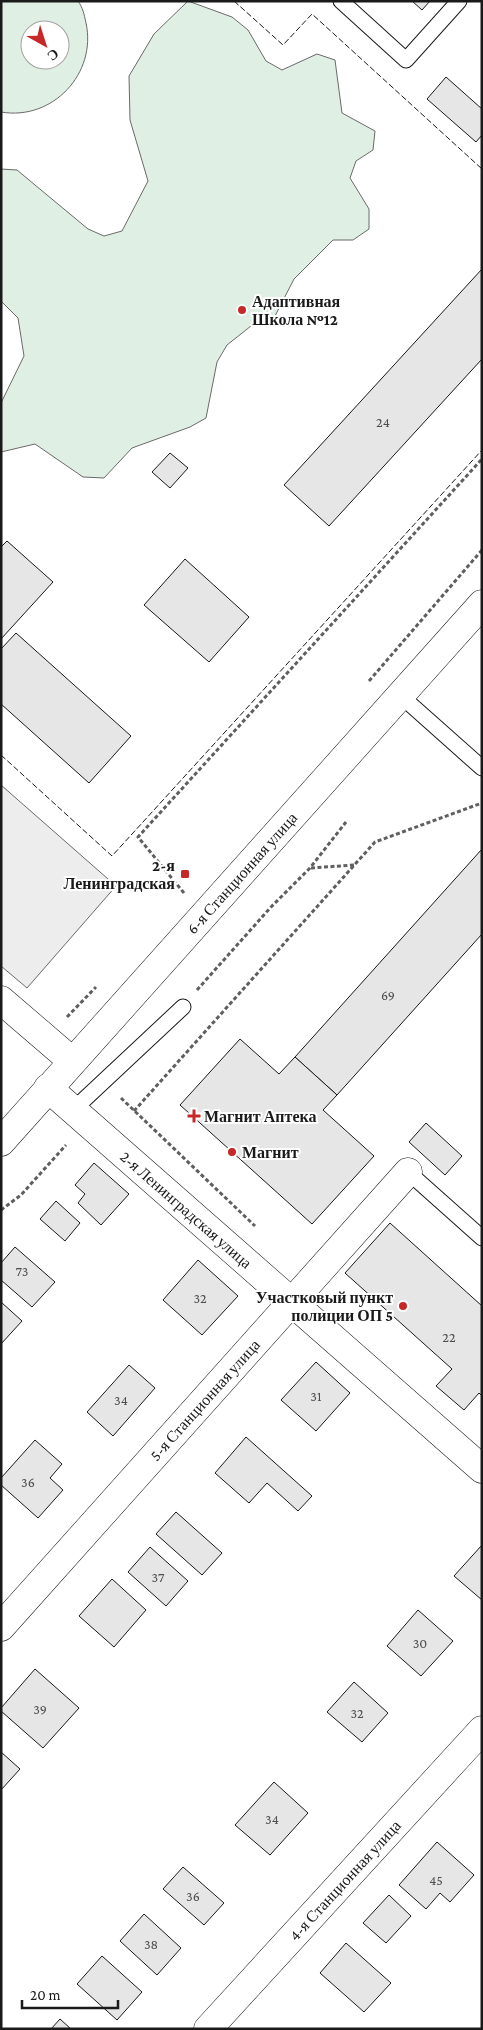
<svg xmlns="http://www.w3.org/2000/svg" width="483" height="2030" viewBox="0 0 483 2030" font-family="'Crimson Pro',serif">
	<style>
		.green { fill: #e0efe3; stroke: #6a6a6a; fill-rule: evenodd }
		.parking { fill: #ededed; stroke: #6a6a6a }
		.building { fill: #e6e6e6; stroke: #1a1a1a }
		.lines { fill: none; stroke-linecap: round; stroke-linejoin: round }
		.service-casing { stroke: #1a1a1a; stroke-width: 17 }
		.minor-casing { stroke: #1a1a1a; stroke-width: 29 }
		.secondary-casing { stroke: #1a1a1a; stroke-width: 29 }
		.path { stroke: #5f5f5f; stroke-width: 3; stroke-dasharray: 4 2.5; stroke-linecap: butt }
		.service { stroke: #fff; stroke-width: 15 }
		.minor { stroke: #fff; stroke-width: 28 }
		.secondary { stroke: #fff; stroke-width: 28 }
		.fence { stroke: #1a1a1a; stroke-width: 1; stroke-dasharray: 6 2.5; stroke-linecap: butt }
		.poi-dot { fill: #c62828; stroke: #fff; stroke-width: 2 }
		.labels { text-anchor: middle; stroke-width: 4; stroke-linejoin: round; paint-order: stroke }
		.number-label { font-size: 14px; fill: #4d4d4d }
		.poi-label { font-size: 16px; font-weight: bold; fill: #1a1a1a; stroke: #fff; text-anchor: start }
		.street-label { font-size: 16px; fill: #1a1a1a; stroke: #fff }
	</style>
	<rect width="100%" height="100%" fill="#fff"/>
	<g class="green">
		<path d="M1 1H78C83 8 84 14 86 23 97 73 53 121 1 112ZM30 30H60V60H30Z"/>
		<path d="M188 1 232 17 248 30 266 61 282 70 317 54 335 60 342 113 375 131 373 150 356 161 350 178 369 209V229L353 240H333L294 279 275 316 256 322 227 345 217 362 206 418 190 427 132 448 104 478 83 477 35 444 1 452V403L24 356 18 318 1 301V169L17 170 88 229 104 236 122 231 148 181 130 120 129 76 154 34Z"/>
	</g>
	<path class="parking" d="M1 785 116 886 27 988 1 966Z"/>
	<g class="building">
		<path d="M412 1H430L422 10Z"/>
		<path d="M446 77 482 109V135L476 142 427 99Z"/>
		<path d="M482 269V359L329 526 284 485Z"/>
		<path d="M170 453 188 468 170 488 152 472Z"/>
		<path d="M7 541 53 582 1 639V547Z"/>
		<path d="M185 559 249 617 209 662 144 605Z"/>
		<path d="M16 633 131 736 89 783 1 704V649Z"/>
		<path d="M482 849V934L337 1095 295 1057Z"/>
		<path d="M240 1039 279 1074 295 1057 337 1095 323 1110 374 1156 312 1224 180 1105Z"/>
		<path d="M426 1123 462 1156 445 1175 409 1142Z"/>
		<path d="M94 1163 129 1194 101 1225 78 1203 85 1194 75 1185Z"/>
		<path d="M56 1201 80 1223 65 1241 40 1219Z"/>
		<path d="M390 1223 482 1306V1396L479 1393 464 1410 436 1386 452 1369 345 1273Z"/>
		<path d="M15 1247 55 1282 32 1307 1 1280V1263Z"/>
		<path d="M198 1260 238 1296 202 1335 163 1300Z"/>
		<path d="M1 1302 22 1321 1 1344Z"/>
		<path d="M316 1362 350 1393 316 1431 281 1400Z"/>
		<path d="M129 1365 155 1388 113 1436 87 1412Z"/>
		<path d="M246 1437 312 1496 298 1511 267 1483 249 1503 215 1473Z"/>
		<path d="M35 1440 62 1464 50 1478 63 1490 38 1518 1 1485V1478Z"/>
		<path d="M176 1512 222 1553 202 1575 156 1534Z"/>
		<path d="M482 1545V1600L454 1576Z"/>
		<path d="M150 1547 188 1581 166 1606 128 1572Z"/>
		<path d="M112 1579 146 1610 114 1647 79 1616Z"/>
		<path d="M418 1610 453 1641 421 1676 387 1646Z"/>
		<path d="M35 1669 79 1708 43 1748 1 1711V1708Z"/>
		<path d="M354 1682 388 1713 362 1742 327 1712Z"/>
		<path d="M1 1752 20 1769 1 1790Z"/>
		<path d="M274 1782 308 1813 270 1855 235 1825Z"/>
		<path d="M437 1842 474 1875 450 1902 440 1893 426 1909 399 1885Z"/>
		<path d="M183 1867 224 1903 204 1925 163 1889Z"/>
		<path d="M389 1895 411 1916 386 1943 363 1923Z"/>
		<path d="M144 1914 181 1948 157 1975 120 1941Z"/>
		<path d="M346 1943 391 1983 364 2012 320 1973Z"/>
		<path d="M102 1956 142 1992 117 2020 77 1984Z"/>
		<path d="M60 2019 71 2029H51Z"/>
	</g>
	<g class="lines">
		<g class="service-casing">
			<g id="service">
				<path d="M341 1 406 60 459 1"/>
				<path d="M400 695 482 768"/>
				<path d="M73 1110 183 1007"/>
				<path d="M408 1172 482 1238"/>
			</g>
		</g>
		<g class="minor-casing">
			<g id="minor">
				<path d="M1 1000 72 1061"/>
				<path id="s1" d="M48 1088 482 1469"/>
				<path id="s2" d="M1 1627 408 1172"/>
				<path id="s3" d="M208 2029 482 1730"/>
			</g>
		</g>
		<g class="secondary-casing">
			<g id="secondary">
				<path id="s4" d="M1 1142 482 604"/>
			</g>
		</g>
		<g class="path">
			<path d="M369 681 482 550"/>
			<path d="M311 868 354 865"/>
			<path d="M184 893 138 837 482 459"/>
			<path d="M197 990 271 907 310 868 346 822"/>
			<path d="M67 1017 96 987"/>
			<path d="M121 1098 255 1226"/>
			<path d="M134 1111 375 842 482 803"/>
			<path d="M1 1210 21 1195 66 1145"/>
		</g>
		<use href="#service" class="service"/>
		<use href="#minor" class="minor"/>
		<use href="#secondary" class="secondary"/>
		<g class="fence">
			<path d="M234 1 283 45 312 14 482 169"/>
			<path d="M1 755 112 856 482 450"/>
		</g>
	</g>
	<g class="poi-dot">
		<circle cx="242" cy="310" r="5"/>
		<rect x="180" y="869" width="10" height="10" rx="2.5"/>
		<path d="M191.5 1108.5h5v5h5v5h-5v5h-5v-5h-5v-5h5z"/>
		<circle cx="232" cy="1152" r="5"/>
		<circle cx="403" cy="1306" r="5"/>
	</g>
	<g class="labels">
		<g class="number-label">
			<text x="383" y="427">24</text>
			<text x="388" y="1000">69</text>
			<text x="22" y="1276">73</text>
			<text x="200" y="1303">32</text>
			<text x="449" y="1342">22</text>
			<text x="316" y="1401">31</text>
			<text x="121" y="1405">34</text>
			<text x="28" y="1487">36</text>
			<text x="158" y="1582">37</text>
			<text x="420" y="1648">30</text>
			<text x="40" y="1714">39</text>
			<text x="357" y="1718">32</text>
			<text x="272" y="1824">34</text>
			<text x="436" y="1885">45</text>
			<text x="193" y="1901">36</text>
			<text x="151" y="1949">38</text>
		</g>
		<g class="poi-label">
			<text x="252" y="307">Адаптивная<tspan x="252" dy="18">Школа №12</tspan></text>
			<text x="175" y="871" text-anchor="end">2-я<tspan x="175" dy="18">Ленинградская</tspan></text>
			<text x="204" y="1122">Магнит Аптека</text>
			<text x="242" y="1158">Магнит</text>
			<text x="393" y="1303" text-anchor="end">Участковый пункт<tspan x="393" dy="18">полиции ОП 5</tspan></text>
		</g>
		<g class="street-label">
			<text dy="6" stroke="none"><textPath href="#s4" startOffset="361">6-я Станционная улица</textPath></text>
			<text dy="6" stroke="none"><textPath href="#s1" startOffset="184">2-я Ленинградская улица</textPath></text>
			<text dy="6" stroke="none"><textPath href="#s2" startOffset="305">5-я Станционная улица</textPath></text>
			<text dy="6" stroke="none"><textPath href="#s3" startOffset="202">4-я Станционная улица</textPath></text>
		</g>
	</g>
	<rect width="483" height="2030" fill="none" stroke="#1a1a1a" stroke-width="5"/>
	<g transform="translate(45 45) rotate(141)"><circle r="24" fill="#ffffff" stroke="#a3a3a3"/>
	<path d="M0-4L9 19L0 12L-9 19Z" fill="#c62828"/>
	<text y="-8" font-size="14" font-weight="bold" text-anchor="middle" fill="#1a1a1a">С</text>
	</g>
	<path d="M22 2000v8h96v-8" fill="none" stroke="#1a1a1a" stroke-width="2.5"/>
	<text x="30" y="2000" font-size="15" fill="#1a1a1a" stroke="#ffffff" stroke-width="4" paint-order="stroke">20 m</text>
</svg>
